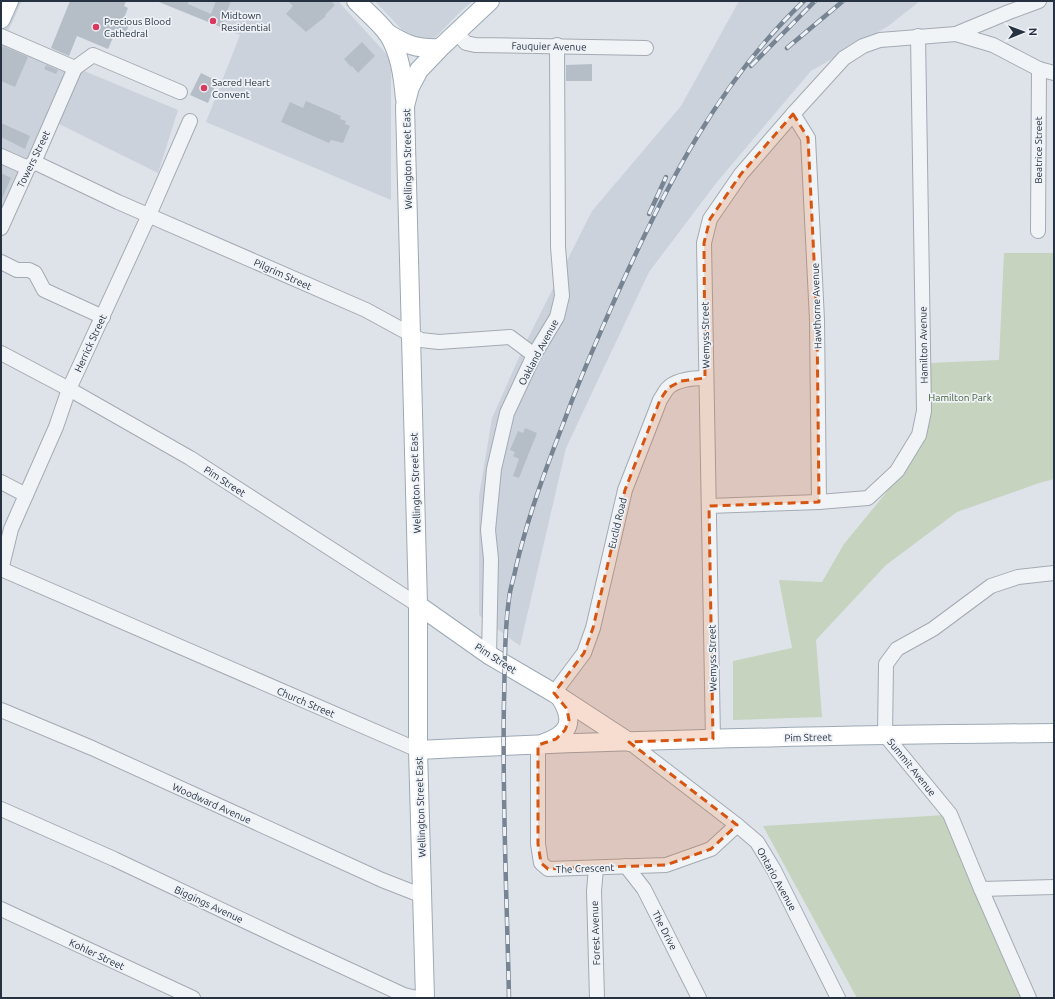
<svg xmlns="http://www.w3.org/2000/svg" width="1055" height="999" viewBox="0 0 1055 999" font-family="Ubuntu,sans-serif">
	<style>
		.built { fill: #ccd2db }
		.green { fill: #c6d3be }
		.building { fill: #b5bdc6 }
		.lines { fill: none; stroke-linecap: round; stroke-linejoin: round }
		.minor-casing { stroke: #a3aab3; stroke-width: 16 }
		.major-casing { stroke: #9ca9b5; stroke-width: 20 }
		.minor { stroke: #f1f4f7; stroke-width: 14 }
		.major { stroke: #fff; stroke-width: 18 }
		.rail-casing { stroke: #768493; stroke-width: 4.5 }
		.rail { stroke: #eef2f6; stroke-width: 3; stroke-dasharray: 9; stroke-linecap: butt }
		.marked { fill: #d55511; fill-opacity: 0.2; stroke: #d55511; stroke-width: 3; stroke-dasharray: 8 5; stroke-linejoin: round }
		.poi-dot { fill: #d8395f; stroke: #eef2f6; stroke-width: 1.5 }
		.labels { text-anchor: middle; stroke-width: 3.5; stroke-linejoin: round; paint-order: stroke }
		.poi-label { font-size: 10px; fill: #263241; stroke: #eef2f6; text-anchor: start }
		.street-label { font-size: 10px; fill: #263241; stroke: #eef2f6 }
		.park-label { font-size: 10px; fill: #3e5d32; stroke: #eef2f6 }
	</style>
	<rect width="100%" height="100%" fill="#dee3e9"/>
	<g class="built">
		<path d="M1 1H22L5 38 178 110 158 173 45 117 1 219Z"/>
		<path d="M156 1H338L391 59V200L206 122 240 35Z"/>
		<path d="M375 1H473L461 11 422 51Z"/>
		<path d="M739 1H920L887 27 811 71 717 182 649 272 566 448 520 646 479 615V496L492 418 525 344 592 211 681 106Z"/>
	</g>
	<g class="green">
		<path d="M1004 253H1054V479L1039 483 957 512 886 565 816 640 822 717 733 720V661L792 648 779 580 822 582 844 544 885 494 926 430 929 363 999 360Z"/>
		<path d="M945 815 1022 998H857L763 826Z"/>
	</g>
	<g class="building">
		<path d="M70 1H126L124 6 128 8 124 18 131 21 124 36 115 33 108 49 77 36 69 56 51 48Z"/>
		<path d="M157 1H189L188 4 211 14 216 1H231L221 27Z"/>
		<path d="M288 1H331L335 5 325 15 326 16 306 32 286 14 293 6Z"/>
		<path d="M362 42 375 56 358 73 352 66 351 67 344 59Z"/>
		<path d="M3 46 28 57 15 87 1 81V50Z"/>
		<path d="M592 64V81H566V65Z"/>
		<path d="M46 65 58 70 56 74 44 69Z"/>
		<path d="M201 73 217 81 208 103 190 95Z"/>
		<path d="M306 101 341 116 340 119 346 121 345 124 350 126 343 143 331 140 329 143 281 122 290 102 303 108Z"/>
		<path d="M1 123 30 136 25 149 1 137Z"/>
		<path d="M1 173 11 178 1 201Z"/>
		<path d="M525 428 537 433 519 478 513 476 519 459 513 456 515 452 510 450 518 431 523 433Z"/>
	</g>
	<g class="lines">
		<g class="minor-casing">
			<g id="minor">
				<path d="M457 33 466 43 475 45 646 48"/>
				<path d="M956 34 1009 12 1039 1"/>
				<path d="M1 36 75 68"/>
				<path d="M75 68 93 55 180 92"/>
				<path d="M793 114 808 138 817 320 819 502"/>
				<path d="M1 156 28 168"/>
				<path d="M34 162 118 202 366 310 421 340 439 342 510 337 534 355"/>
				<path d="M1 228 28 168 34 162 75 68"/>
				<path d="M1038 231 1039 69"/>
				<path d="M1 262 17 270H29L35 273 44 290 103 317"/>
				<path d="M1 353 69 389 190 458 418 605"/>
				<path d="M1 482 26 495"/>
				<path d="M709 506 819 502 868 498 897 471 919 435 924 411 918 36"/>
				<path d="M1 569 418 750"/>
				<path d="M1 570 11 529 56 427 69 389 149 215 190 121"/>
				<path d="M489 655 491 559 488 530 494 469 507 413 534 355 557 317 562 296 558 247 557 45"/>
				<path d="M554 693 584 653 593 628 625 490 660 400C662 397 664 393 667 389 675 380 693 378 705 378"/>
				<path d="M1 710 92 748 382 880 423 896"/>
				<path d="M713 739 704 243 710 219 741 174 793 114 844 58 863 46 880 40 956 34 993 45 1039 69 1054 73"/>
				<path d="M629 742 737 825 757 842 774 870 838 998"/>
				<path d="M538 745V844L541 863 548 869 666 865 711 849 737 825"/>
				<path d="M1 809 114 859 287 941 404 995 417 998"/>
				<path d="M626 866 644 889 699 998"/>
				<path d="M596 868 594 891 597 998"/>
				<path d="M981 889 1054 887"/>
				<path d="M1 909 193 998"/>
				<path d="M1029 998 981 889 950 814 885 735 886 664 897 649 933 629 991 586 1018 577 1054 573"/>
			</g>
		</g>
		<g class="major-casing">
			<g id="major">
				<path d="M356 1C366 11 380 23 388 34 400 53 403 77 405 99"/>
				<path d="M1 19 9 1"/>
				<path d="M387 33C407 45 416 49 440 48"/>
				<path d="M418 605 489 655 554 693 629 742"/>
				<path d="M544 743C570 734 575 721 560 697"/>
				<path d="M418 750C630 739 842 735 1054 733"/>
				<path d="M425 998 418 750V605L405 106 410 87 419 70 440 48 490 1"/>
			</g>
		</g>
		<use href="#minor" class="minor"/>
		<use href="#major" class="major"/>
		<g class="rail-casing">
			<g id="rail">
				<path d="M787 48 843 1"/>
				<path d="M751 66 815 1"/>
				<path d="M649 214 666 177"/>
				<path d="M509 998C507 899 502 800 504 701 505 667 504 633 509 599 510 588 514 578 516 567 528 516 546 468 565 419 581 375 600 333 619 290 666 186 720 80 804 1"/>
			</g>
		</g>
		<use href="#rail" class="rail"/>
	</g>
	<path class="marked" d="M793 114 808 138 817 320 819 502 709 506 713 739 629 742 737 825 711 849 666 865 548 869 541 863 538 844V745L556 739 565 730 569 720 567 709 554 693 584 653 593 628 625 490 660 400 668 388 681 381 705 378 704 243 710 219 741 174Z"/>
	<g class="poi-dot">
		<circle cx="213" cy="21" r="4"/>
		<circle cx="96" cy="27" r="4"/>
		<circle cx="204" cy="88" r="4"/>
	</g>
	<g class="labels">
		<g class="poi-label">
			<text x="221" y="19">Midtown<tspan x="221" dy="12">Residential</tspan></text>
			<text x="104" y="25">Precious Blood<tspan x="104" dy="12">Cathedral</tspan></text>
			<text x="212" y="86">Sacred Heart<tspan x="212" dy="12">Convent</tspan></text>
		</g>
		<g class="street-label">
			<text transform="translate(549 46) rotate(1)" y="4">Fauquier Avenue</text>
			<text transform="translate(1038 150) rotate(-90)" y="4">Beatrice Street</text>
			<text transform="translate(33 159) rotate(-64)" y="4">Towers Street</text>
			<text transform="translate(407 159) rotate(-91)" y="4">Wellington Street East</text>
			<text transform="translate(283 274) rotate(24)" y="4">Pilgrim Street</text>
			<text transform="translate(816 306) rotate(-92)" y="4">Hawthorne Avenue</text>
			<text transform="translate(705 335) rotate(-91)" y="4">Wemyss Street</text>
			<text transform="translate(90 343) rotate(-65)" y="4">Herrick Street</text>
			<text transform="translate(923 345) rotate(-91)" y="4">Hamilton Avenue</text>
			<text transform="translate(538 352) rotate(-62)" y="4">Oakland Avenue</text>
			<text transform="translate(225 481) rotate(33)" y="4">Pim Street</text>
			<text transform="translate(415 483) rotate(-92)" y="4">Wellington Street East</text>
			<text transform="translate(617 523) rotate(-77)" y="4">Euclid Road</text>
			<text transform="translate(496 658) rotate(33)" y="4">Pim Street</text>
			<text transform="translate(712 658) rotate(-91)" y="4">Wemyss Street</text>
			<text transform="translate(306 702) rotate(23)" y="4">Church Street</text>
			<text transform="translate(808 737) rotate(-1)" y="4">Pim Street</text>
			<text transform="translate(912 767) rotate(51)" y="4">Summit Avenue</text>
			<text transform="translate(212 803) rotate(24)" y="4">Woodward Avenue</text>
			<text transform="translate(420 807) rotate(-92)" y="4">Wellington Street East</text>
			<text transform="translate(585 868) rotate(-2)" y="4">The Crescent</text>
			<text transform="translate(777 879) rotate(61)" y="4">Ontario Avenue</text>
			<text transform="translate(209 904) rotate(25)" y="4">Biggings Avenue</text>
			<text transform="translate(665 930) rotate(63)" y="4">The Drive</text>
			<text transform="translate(595 933) rotate(-92)" y="4">Forest Avenue</text>
			<text transform="translate(97 954) rotate(25)" y="4">Kohler Street</text>
		</g>
		<g class="park-label">
			<text x="960" y="401">Hamilton Park</text>
		</g>
	</g>
	<rect width="1055" height="999" fill="none" stroke="#263241" stroke-width="4"/>
	<g transform="translate(1023 32) rotate(89)" stroke="#eef2f6" stroke-width="3" paint-order="stroke">
	<path d="M0-3L7 15L0 10L-7 15Z" fill="#263241"/>
	<text y="-6" font-size="11" font-weight="bold" text-anchor="middle" fill="#263241">N</text>
	</g>
</svg>
